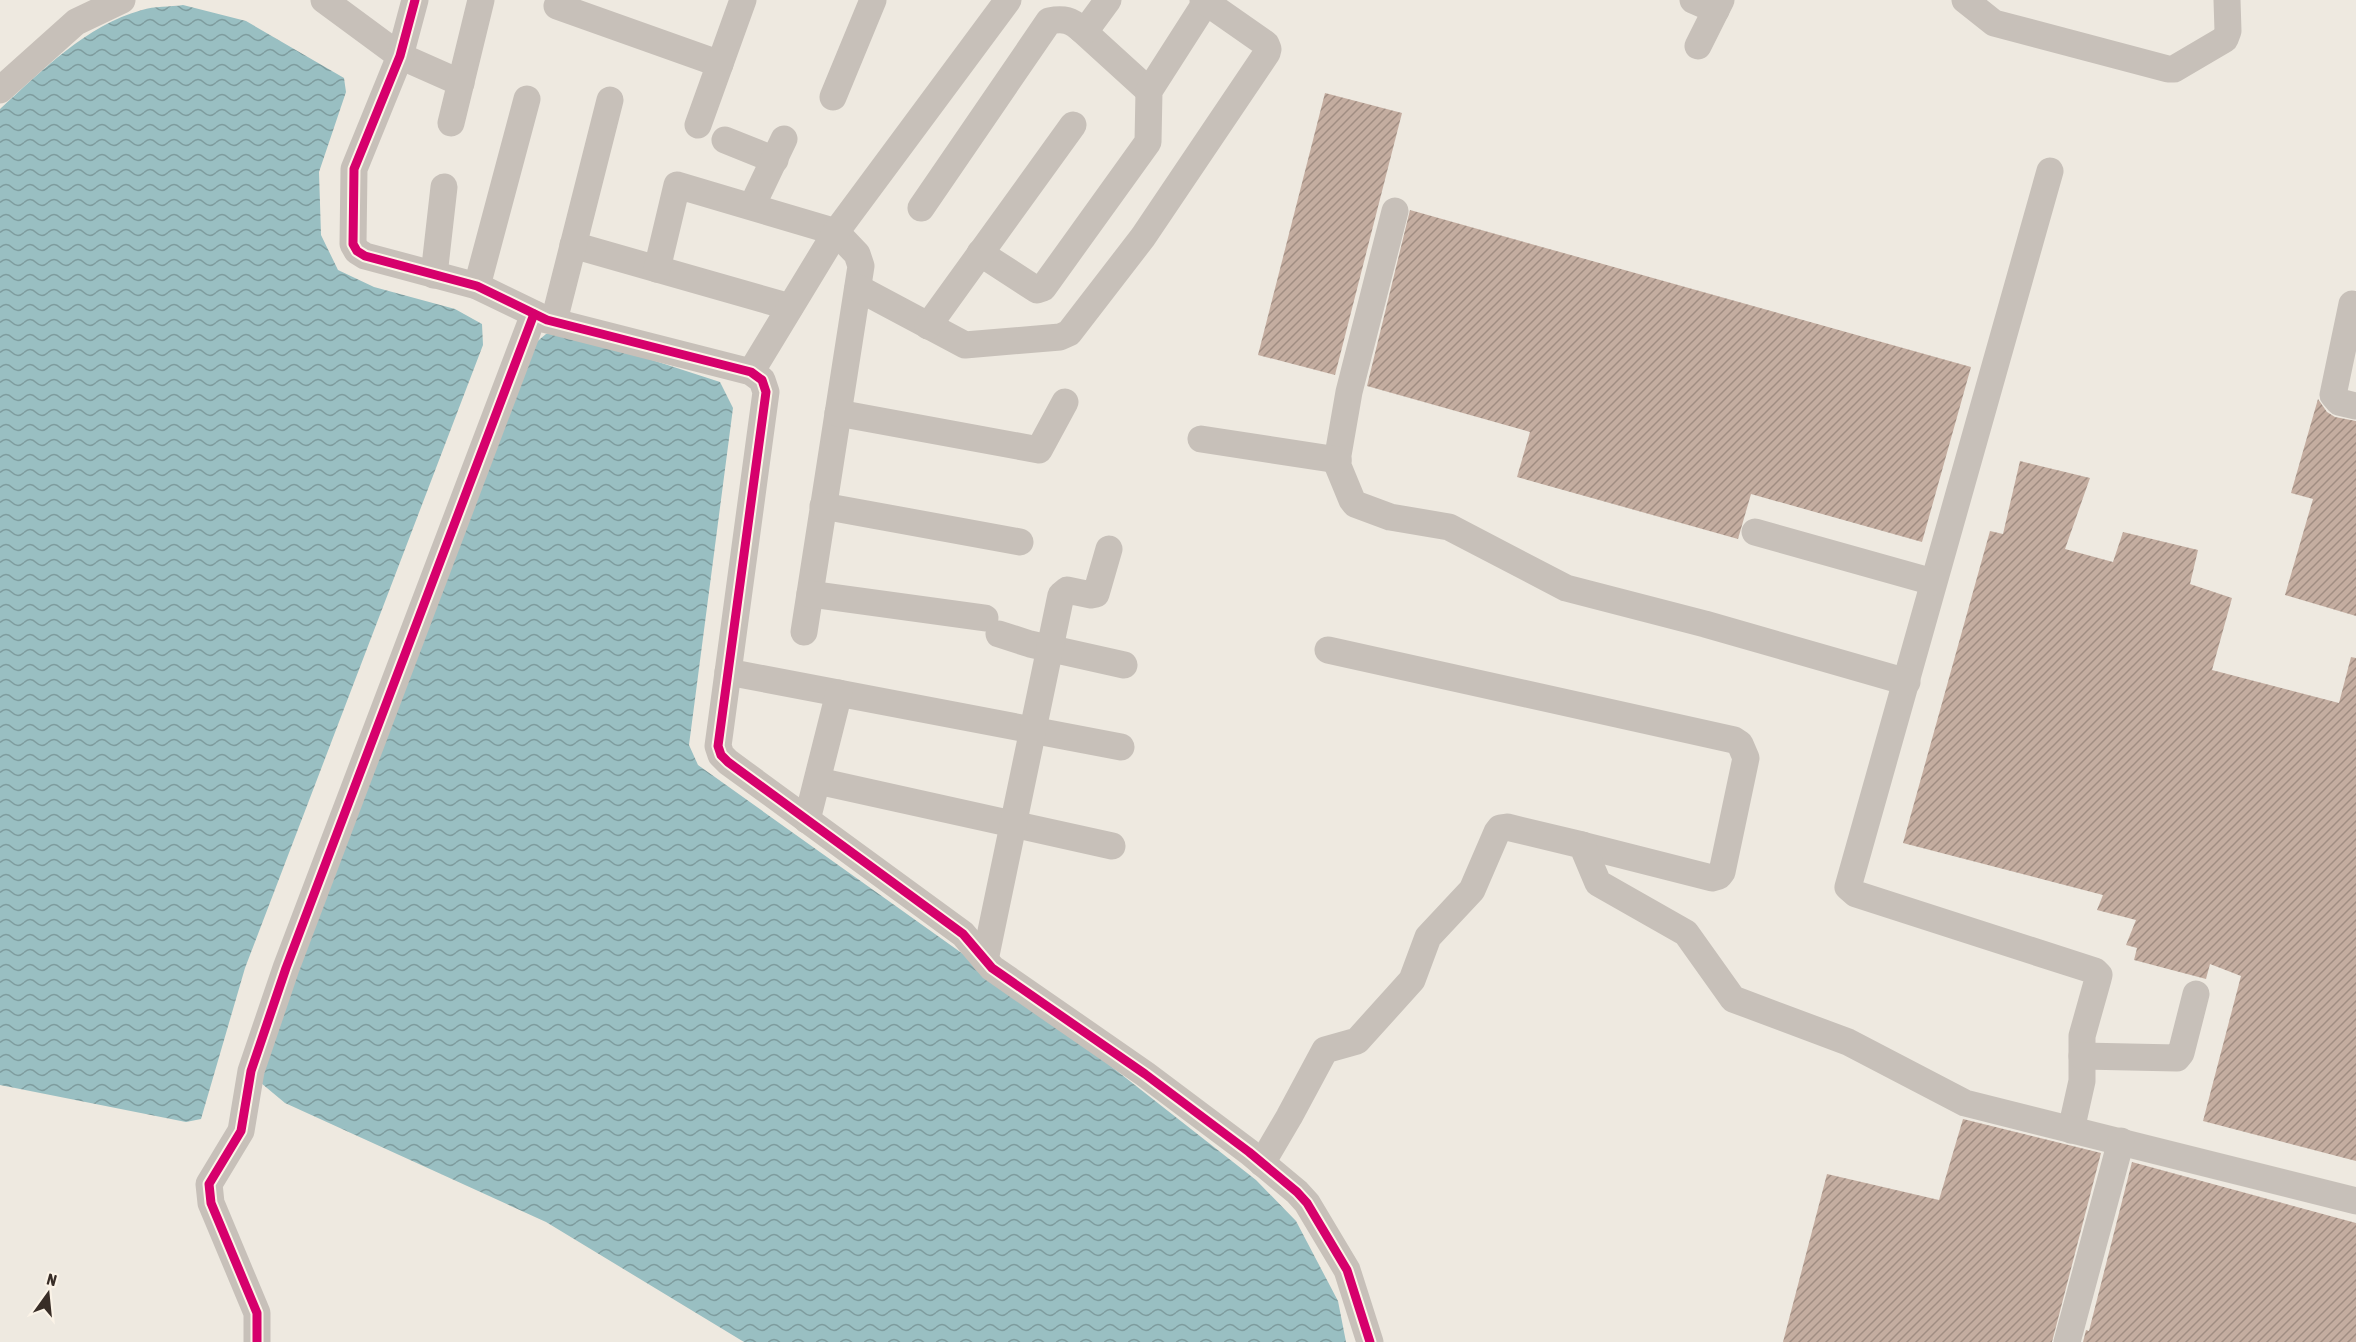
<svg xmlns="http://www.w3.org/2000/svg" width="2356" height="1342" viewBox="0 0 2356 1342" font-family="'Asap Condensed',sans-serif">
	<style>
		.water { fill: url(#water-waves) }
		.building { fill: url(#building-hatch) }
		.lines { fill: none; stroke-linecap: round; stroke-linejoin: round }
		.minor { stroke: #c7c0b9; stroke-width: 27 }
		.cycleway-casing { stroke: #fbf3e7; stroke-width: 13 }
		.cycleway { stroke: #d6006c; stroke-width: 9 }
	</style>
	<defs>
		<pattern id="water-waves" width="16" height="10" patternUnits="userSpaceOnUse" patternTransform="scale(1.5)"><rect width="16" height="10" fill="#99bfc2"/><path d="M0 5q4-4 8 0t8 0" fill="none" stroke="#7e9c9e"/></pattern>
		<pattern id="building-hatch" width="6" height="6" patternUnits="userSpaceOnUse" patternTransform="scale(1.5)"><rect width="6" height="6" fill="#c4ada0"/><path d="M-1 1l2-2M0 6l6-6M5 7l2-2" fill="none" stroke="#a08d82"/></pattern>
	</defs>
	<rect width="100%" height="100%" fill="#eee9e0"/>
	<g class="water">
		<path d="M183 5 246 21 344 78 346 92 319 172 321 235 338 270 374 287 455 309 482 324 483 345 245 968 201 1119 186 1122 0 1085V109C42 71 86 25 142 10 154 6 170 7 183 5Z"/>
		<path d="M569 333 720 382 733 408 689 745 698 765 1015 991 1256 1180 1296 1221 1338 1301 1346 1342H744L546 1222 285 1103 261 1083 257 1062 533 345 546 334Z"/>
	</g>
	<g class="building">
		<path d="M1325 93 1402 113 1335 375 1258 355Z"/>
		<path d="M1410 210 1971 367 1922 542 1751 494 1738 539 1517 477 1530 432 1367 386Z"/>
		<path d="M2318 399 2327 412 2335 417 2356 421V616L2285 595 2313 499 2291 493Z"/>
		<path d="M2020 461 2090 478 2065 549 2113 562 2123 532 2198 550 2190 584 2232 598 2212 670 2339 703 2351 657 2356 658V1161L2203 1121 2241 976 2210 964 2206 979 2134 960 2137 948 2126 945 2136 920 2097 910 2103 895 1903 843 1990 531 2003 534Z"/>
		<path d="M1963 1119 2101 1153 2052 1342H1783L1827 1174 1939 1200Z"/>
		<path d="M2132 1162 2356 1223V1342H2083L2086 1330 2089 1331Z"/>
	</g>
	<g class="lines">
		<g class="minor">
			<path d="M324 0 400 56 461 83"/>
			<path d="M415 0 400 56 354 169 353 244 357 251 365 256 477 286 547 320 751 372 762 380 766 392 718 746 721 755 728 762 963 934 992 968 1145 1074 1249 1152 1297 1192 1307 1203 1347 1270 1370 1342"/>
			<path d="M1693 0 1716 10"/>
			<path d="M1965 0 1994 23 2168 69H2174L2225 39 2228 31 2227 0"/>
			<path d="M557 6 720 64"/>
			<path d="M1082 30 1149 91"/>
			<path d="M1698 46 1721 0"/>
			<path d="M0 90 76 22 122 0"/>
			<path d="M833 97 873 0"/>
			<path d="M451 123 481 0"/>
			<path d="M698 125 743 0"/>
			<path d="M725 140 775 160"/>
			<path d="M2050 171 1848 887 1856 894 2095 971 2099 975 2098 979 2082 1036V1081L2071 1130"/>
			<path d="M752 206 784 139"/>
			<path d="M921 208 1049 21C1064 18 1071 20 1082 30H1086L1108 0"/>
			<path d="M1395 211 1349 392 1338 455V466L1352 500 1355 504 1390 517 1449 527 1566 588 1705 624 1907 682"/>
			<path d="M573 245 790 307"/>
			<path d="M980 253 1037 290 1043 288 1148 142 1149 91 1206 2"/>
			<path d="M657 269 677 185 836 232 857 254 861 266 804 632"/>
			<path d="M434 275 444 187"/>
			<path d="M477 286 527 99"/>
			<path d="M858 288 965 345 1060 337 1069 333 1143 237 1267 53 1268 49 1266 44 1203 0"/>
			<path d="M2352 304 2333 395 2339 402 2356 406"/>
			<path d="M554 321 610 100"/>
			<path d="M928 326 1073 125"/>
			<path d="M751 372 836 232 1008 0"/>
			<path d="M838 413 1039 450 1065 402"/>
			<path d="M1201 439 1338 460"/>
			<path d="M823 506 1020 542"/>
			<path d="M1755 532 1933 582"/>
			<path d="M810 594 985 618"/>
			<path d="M999 634 1030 644 1124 665"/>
			<path d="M1328 650 1734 740 1740 744 1746 758 1722 872 1719 876 1712 878 1582 845"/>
			<path d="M728 672 1121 747"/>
			<path d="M818 781 1112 846"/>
			<path d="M807 820 839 693"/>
			<path d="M985 960 1061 595 1067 590 1091 595 1096 594 1109 549"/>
			<path d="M2082 1056 2177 1058 2181 1053 2196 994"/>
			<path d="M1262 1163 1289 1117 1325 1050 1357 1041 1412 980 1428 937 1472 890 1497 832 1500 828 1507 827 1582 845 1598 883 1686 933 1733 999 1848 1042 1965 1103 2356 1201"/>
			<path d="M257 1342V1313L211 1203 209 1184 241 1131 251 1071 286 968 534 314"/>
			<path d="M2067 1342 2121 1141"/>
		</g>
		<g class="cycleway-casing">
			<g id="cycleway">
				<path d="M415 0 400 56 354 169 353 244 357 251 365 256 477 286 547 320 751 372 762 380 766 392 718 746 721 755 728 762 963 934 992 968 1145 1074 1249 1152 1297 1192 1307 1203 1347 1270 1370 1342"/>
				<path d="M257 1342V1313L211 1203 209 1184 241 1131 251 1071 286 968 534 314"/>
			</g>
		</g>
		<use href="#cycleway" class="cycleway"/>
	</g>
	<g transform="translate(48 1294) rotate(15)" stroke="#fbf3e7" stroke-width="4.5" paint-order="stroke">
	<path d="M0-4.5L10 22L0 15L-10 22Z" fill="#382d27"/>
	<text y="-9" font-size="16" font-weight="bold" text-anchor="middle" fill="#382d27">N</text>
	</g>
</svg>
